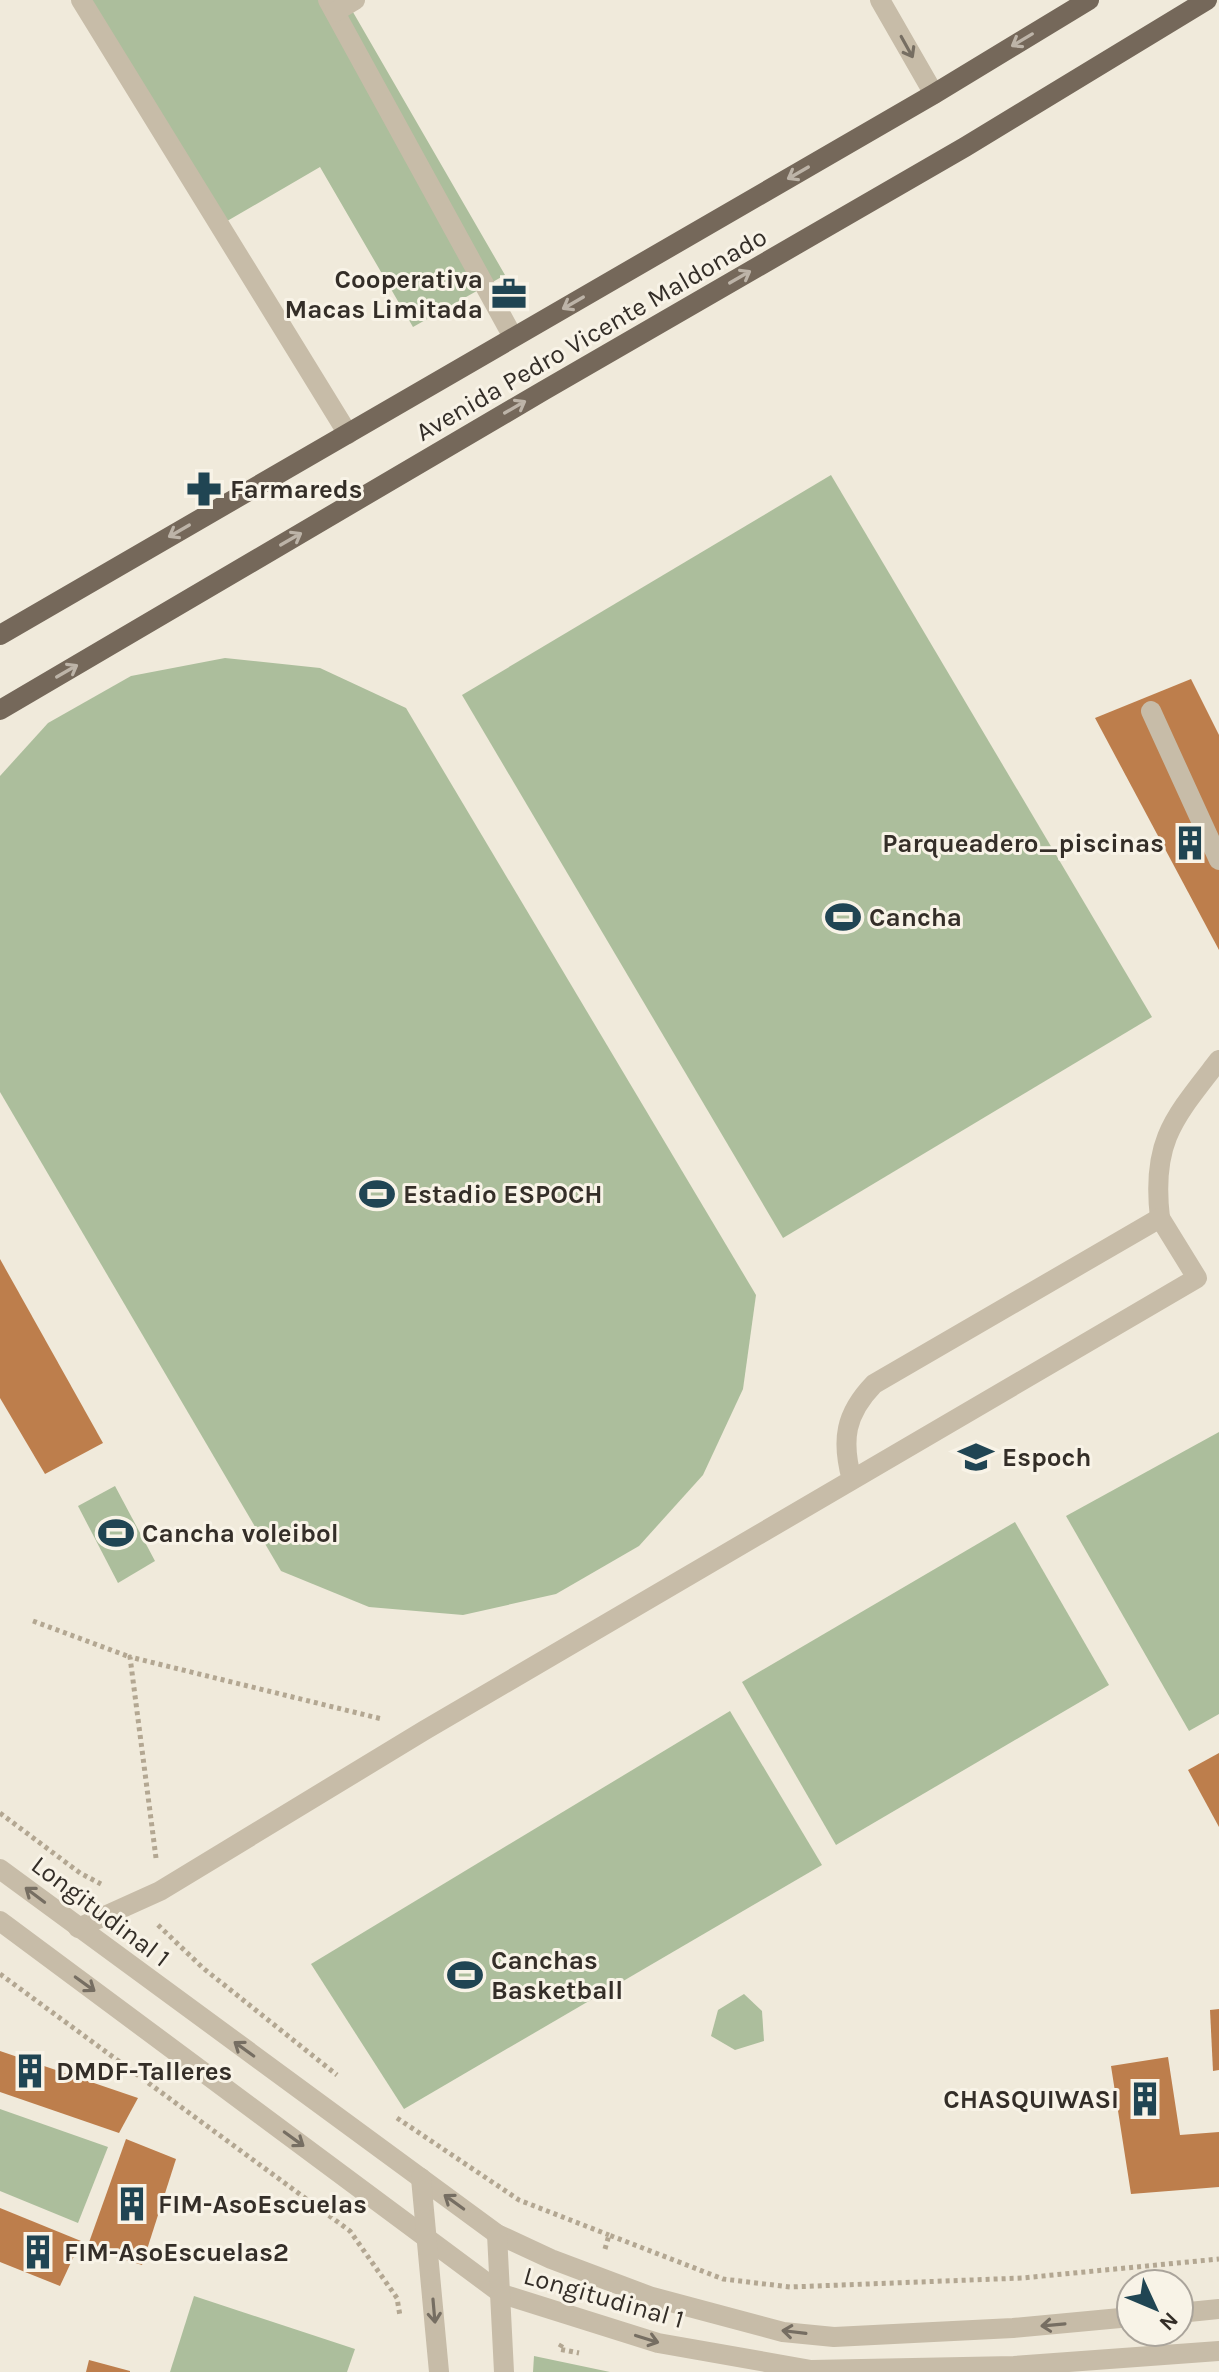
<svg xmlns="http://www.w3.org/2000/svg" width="1219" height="2372" viewBox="0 0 1219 2372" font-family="Karla,sans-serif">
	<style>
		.green { fill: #acbe9c }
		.building { fill: #bd7e4c }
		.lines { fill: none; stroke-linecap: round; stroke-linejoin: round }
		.path { stroke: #b3a792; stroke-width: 5; stroke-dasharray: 4 4; stroke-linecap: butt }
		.lane { stroke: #c7bca8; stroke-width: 20 }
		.street { stroke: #c7bca8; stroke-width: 20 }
		.primary { stroke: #75685a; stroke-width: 20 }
		.oneway { stroke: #bdb4a8 }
		.oneway2 { stroke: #766e62 }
		.labels { text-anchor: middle; stroke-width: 6; stroke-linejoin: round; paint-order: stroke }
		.poi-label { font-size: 26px; font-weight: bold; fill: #342e28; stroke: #f8f3e7; text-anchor: start }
		.street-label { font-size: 26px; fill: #342e28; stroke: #f8f3e7 }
	</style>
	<rect width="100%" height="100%" fill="#f0eadb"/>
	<g class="green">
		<path d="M86 0H346L505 275 413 327 320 167 222 224Z"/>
		<path d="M831 475 1152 1017 783 1238 462 695Z"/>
		<path d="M225 658 320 668 406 708 756 1295 743 1389 703 1475 639 1546 556 1594 463 1615 369 1607 281 1571 0 1092V776L48 723 131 676Z"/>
		<path d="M1219 1432V1714L1189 1731 1066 1516Z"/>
		<path d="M115 1486 155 1561 118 1583 78 1506Z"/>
		<path d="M1015 1522 1109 1685 836 1845 742 1682Z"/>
		<path d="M730 1711 822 1865 404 2109 311 1964Z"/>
		<path d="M744 1994 762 2011 764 2041 735 2050 711 2036 718 2010Z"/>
		<path d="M0 2109 108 2147 78 2223 0 2191Z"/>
		<path d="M194 2296 355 2349 347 2372H170Z"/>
		<path d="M534 2356 610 2372H533Z"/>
	</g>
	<g class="building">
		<path d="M1191 679 1219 735V950L1095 718Z"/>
		<path d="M0 1259 103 1443 45 1474 0 1398Z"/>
		<path d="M1219 1753V1827L1188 1770Z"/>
		<path d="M1219 2009V2070L1213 2071 1210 2010Z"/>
		<path d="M0 2051 138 2098 119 2133 0 2092Z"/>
		<path d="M1168 2057 1180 2135 1219 2132V2187L1131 2194 1111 2066Z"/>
		<path d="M126 2139 176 2159 142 2265 87 2248Z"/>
		<path d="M0 2208 81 2241 60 2286 0 2262Z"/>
		<path d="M89 2360 130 2371V2372H86Z"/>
	</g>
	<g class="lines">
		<g class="path">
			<path d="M33 1621 130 1657"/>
			<path d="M0 1813 80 1873 101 1884"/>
			<path d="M156 1858 130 1657 382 1719"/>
			<path d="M158 1925 203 1968 337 2075"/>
			<path d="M0 1974 350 2231 397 2298 400 2316"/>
			<path d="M397 2118 519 2200 609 2235"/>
			<path d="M605 2249 609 2235 723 2279 790 2287 1022 2278 1219 2259"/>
			<path d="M562 2344 559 2349 579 2353"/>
		</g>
		<g class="lane">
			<path d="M1151 711 1219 860"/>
			<path d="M1160 1218C1151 1141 1174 1118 1219 1060"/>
			<path d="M78 1928 160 1891 425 1730 1197 1278 1160 1218 874 1384C845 1414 841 1440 852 1480"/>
		</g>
		<g class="street">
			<path d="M81 0 348 434"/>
			<path d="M328 0 513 337"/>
			<path d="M880 0 934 94"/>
			<path d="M335 12 355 0"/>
			<path d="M0 1869 497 2234 551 2259 652 2297 783 2332 834 2337 1013 2328 1131 2317"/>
			<path d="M0 1921 502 2294 658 2343 811 2370 1014 2366 1219 2351"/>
			<path d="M421 2178 439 2372"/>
			<path d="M497 2234 504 2372"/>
			<path d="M1179 2313 1219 2309"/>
		</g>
		<g class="primary">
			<path d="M0 635 934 94 1089 0"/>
			<path d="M0 710 543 391 965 147 1207 0"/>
		</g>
	</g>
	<defs><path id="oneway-shaft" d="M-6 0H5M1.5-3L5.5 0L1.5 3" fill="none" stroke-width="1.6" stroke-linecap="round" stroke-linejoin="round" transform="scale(2)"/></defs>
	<g class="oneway">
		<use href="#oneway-shaft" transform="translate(1022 40) rotate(149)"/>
		<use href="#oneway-shaft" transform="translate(798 173) rotate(150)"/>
		<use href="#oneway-shaft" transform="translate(740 277) rotate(-30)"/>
		<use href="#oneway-shaft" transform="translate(573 303) rotate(150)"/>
		<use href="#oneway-shaft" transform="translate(515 407) rotate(-30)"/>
		<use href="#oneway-shaft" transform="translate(179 531) rotate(150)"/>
		<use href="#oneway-shaft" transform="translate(291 539) rotate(-30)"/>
		<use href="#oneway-shaft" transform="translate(67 671) rotate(-30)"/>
	</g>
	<g class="oneway2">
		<use href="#oneway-shaft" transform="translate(907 47) rotate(61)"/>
		<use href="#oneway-shaft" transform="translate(35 1895) rotate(-143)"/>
		<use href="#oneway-shaft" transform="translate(85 1984) rotate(36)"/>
		<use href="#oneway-shaft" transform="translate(244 2049) rotate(-144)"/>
		<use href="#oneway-shaft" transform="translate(294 2139) rotate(36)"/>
		<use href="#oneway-shaft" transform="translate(454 2202) rotate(-144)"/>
		<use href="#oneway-shaft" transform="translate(434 2311) rotate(85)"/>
		<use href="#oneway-shaft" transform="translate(1053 2325) rotate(175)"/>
		<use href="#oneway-shaft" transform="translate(794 2332) rotate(-173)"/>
		<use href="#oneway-shaft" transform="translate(647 2339) rotate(17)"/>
	</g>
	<defs>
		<g id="office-bare" transform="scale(2.76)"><path d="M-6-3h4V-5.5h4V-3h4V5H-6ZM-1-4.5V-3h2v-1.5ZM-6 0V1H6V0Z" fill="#204553" stroke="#f8f3e7" stroke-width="2.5" paint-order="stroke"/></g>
		<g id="pharmacy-bare" transform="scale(2.76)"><path d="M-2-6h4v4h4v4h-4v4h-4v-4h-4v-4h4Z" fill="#204553" stroke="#f8f3e7" stroke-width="2.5" paint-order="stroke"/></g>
		<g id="building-bare" transform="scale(2.76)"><path d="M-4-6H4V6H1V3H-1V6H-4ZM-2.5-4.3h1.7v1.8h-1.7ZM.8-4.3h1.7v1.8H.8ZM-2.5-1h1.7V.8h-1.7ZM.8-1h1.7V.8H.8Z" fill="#204553" stroke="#f8f3e7" stroke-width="2.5" paint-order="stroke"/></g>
		<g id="stadium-bare" transform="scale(2.76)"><path d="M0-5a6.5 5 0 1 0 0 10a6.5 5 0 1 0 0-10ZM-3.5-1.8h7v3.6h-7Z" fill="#204553" stroke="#f8f3e7" stroke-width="2.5" paint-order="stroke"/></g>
		<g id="school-bare" transform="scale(2.76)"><path d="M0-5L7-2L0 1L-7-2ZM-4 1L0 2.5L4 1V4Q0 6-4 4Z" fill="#204553" stroke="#f8f3e7" stroke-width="2.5" paint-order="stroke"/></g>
	</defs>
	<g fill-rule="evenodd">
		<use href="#office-bare" x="509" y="294"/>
		<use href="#pharmacy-bare" x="204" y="489"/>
		<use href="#building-bare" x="1190" y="843"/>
		<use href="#stadium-bare" x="843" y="917"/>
		<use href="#stadium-bare" x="377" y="1194"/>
		<use href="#school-bare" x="976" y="1457"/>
		<use href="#stadium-bare" x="116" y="1533"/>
		<use href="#stadium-bare" x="465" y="1975"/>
		<use href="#building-bare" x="30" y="2071"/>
		<use href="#building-bare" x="1145" y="2099"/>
		<use href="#building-bare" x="132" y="2204"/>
		<use href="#building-bare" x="38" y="2252"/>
	</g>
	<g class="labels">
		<g class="poi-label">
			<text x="483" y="288" text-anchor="end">Cooperativa<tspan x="483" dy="30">Macas Limitada</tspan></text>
			<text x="230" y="498">Farmareds</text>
			<text x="1164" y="852" text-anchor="end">Parqueadero_piscinas</text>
			<text x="869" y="926">Cancha</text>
			<text x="403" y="1203">Estadio ESPOCH</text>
			<text x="1002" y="1466">Espoch</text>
			<text x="142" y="1542">Cancha voleibol</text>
			<text x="491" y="1969">Canchas<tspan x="491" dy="30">Basketball</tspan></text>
			<text x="56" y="2080">DMDF-Talleres</text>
			<text x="1119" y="2108" text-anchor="end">CHASQUIWASI</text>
			<text x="158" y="2213">FIM-AsoEscuelas</text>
			<text x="64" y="2261">FIM-AsoEscuelas2</text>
		</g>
		<g class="street-label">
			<text transform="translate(591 334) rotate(-30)" y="9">Avenida Pedro Vicente Maldonado</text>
			<text transform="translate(101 1911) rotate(37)" y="9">Longitudinal 1</text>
			<text transform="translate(604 2297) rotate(16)" y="9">Longitudinal 1</text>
		</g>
	</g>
	<g transform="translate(1155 2308) rotate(134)"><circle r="38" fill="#f8f3e7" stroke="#aaa49b" stroke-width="2"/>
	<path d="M0-6L14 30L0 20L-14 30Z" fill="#204553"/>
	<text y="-12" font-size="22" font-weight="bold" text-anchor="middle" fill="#342e28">N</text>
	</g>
</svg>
